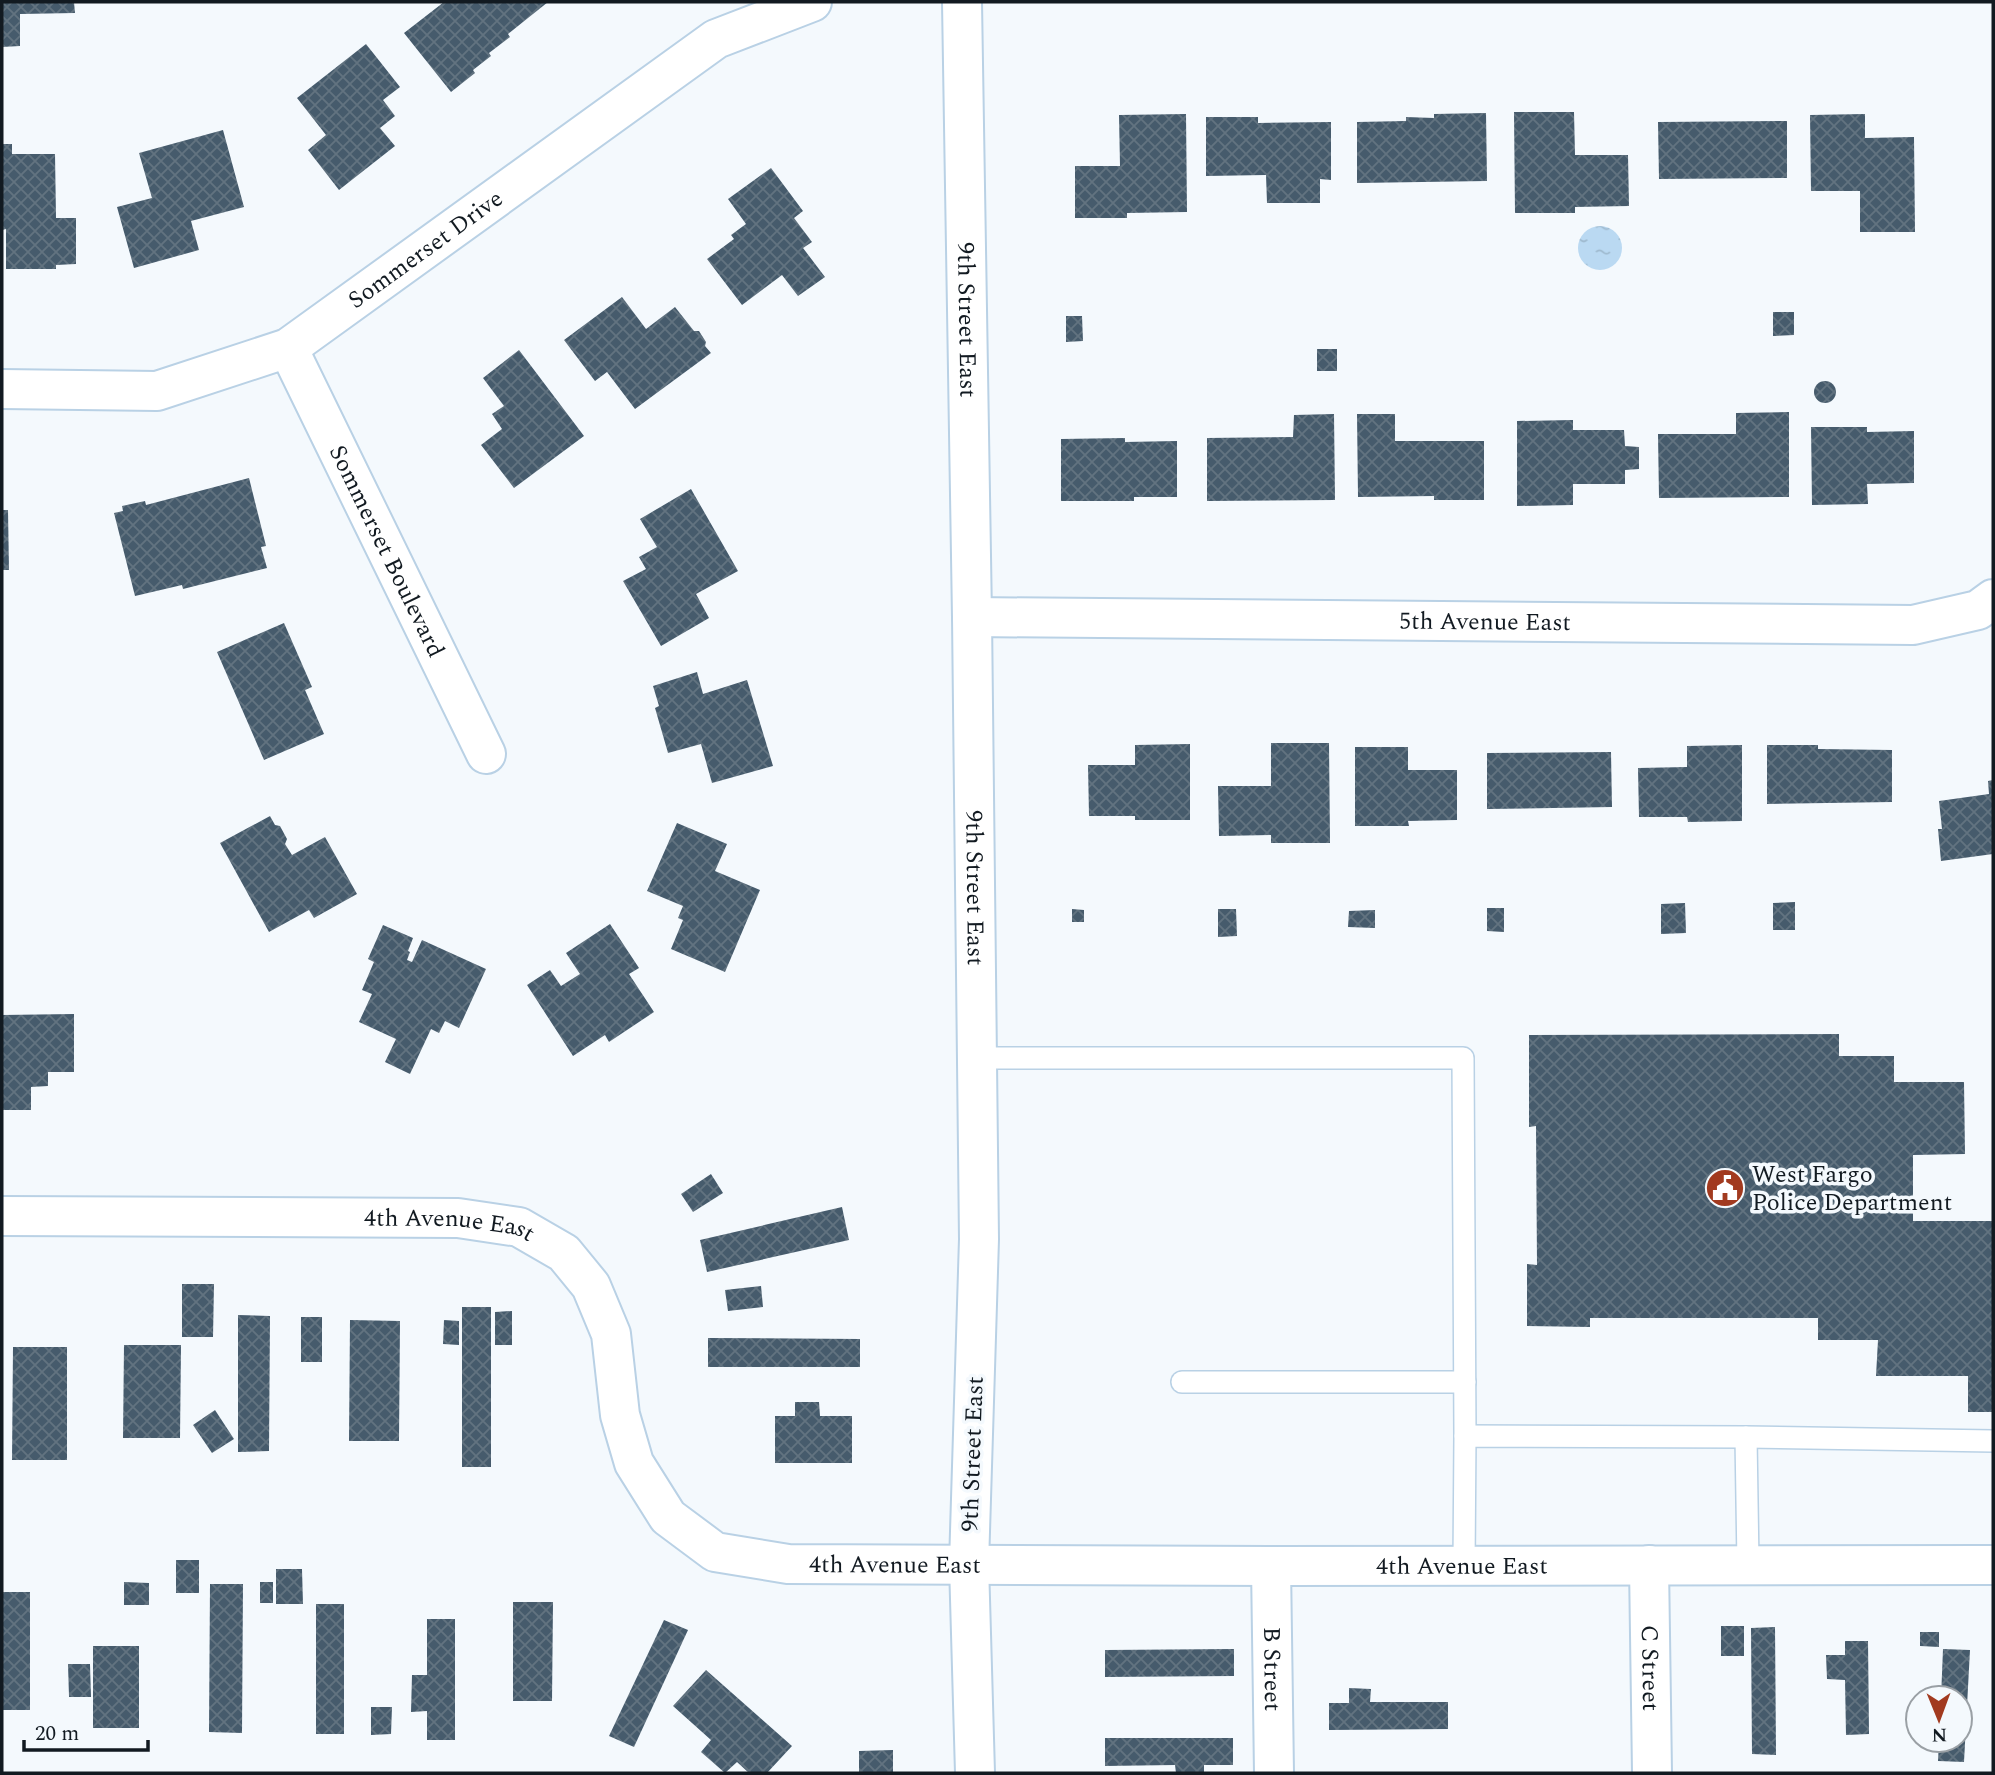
<svg xmlns="http://www.w3.org/2000/svg" width="1995" height="1775" viewBox="0 0 1995 1775" font-family="Spectral,serif">
	<style>
		.water { fill: url(#water-ripples) }
		.building { fill: url(#building-cross-hatch) }
		.lines { fill: none; stroke-linecap: round; stroke-linejoin: round }
		.lane-casing { stroke: #b9d1e5; stroke-width: 24 }
		.street-casing { stroke: #b9d1e5; stroke-width: 42 }
		.secondary-casing { stroke: #b9d1e5; stroke-width: 42 }
		.lane { stroke: #fff; stroke-width: 21 }
		.street { stroke: #fff; stroke-width: 38 }
		.secondary { stroke: #fff; stroke-width: 38 }
		.labels { text-anchor: middle; stroke-width: 7; stroke-linejoin: round; paint-order: stroke }
		.street-label { font-size: 24px; fill: #121a21; stroke: #f4f9fd }
		.poi-label { font-size: 24px; fill: #121a21; stroke: #f4f9fd; text-anchor: start }
	</style>
	<defs>
		<pattern id="water-ripples" width="26" height="14" patternUnits="userSpaceOnUse" patternTransform="scale(1.75)"><rect width="26" height="14" fill="#bad9f2"/><path d="M2 4q2-2 4 0t4 0M15 11q2-2 4 0t4 0" fill="none" stroke="#9fbacf"/></pattern>
		<pattern id="building-cross-hatch" width="8" height="8" patternUnits="userSpaceOnUse" patternTransform="scale(1.75)"><rect width="8" height="8" fill="#465b6c"/><path d="M0 0l8 8M0 8l8-8" fill="none" stroke="#627380"/></pattern>
	</defs>
	<rect width="100%" height="100%" fill="#f4f9fd"/>
	<circle class="water" cx="1600" cy="248" r="22"/>
	<g class="building">
		<path d="M2 2H74L75 13 20 14V46L2 47Z"/>
		<path d="M444 2H548L508 34 510 37 489 53 491 56 473 70 475 73 451 92 404 33Z"/>
		<path d="M366 44 400 87 383 100 395 116 380 128 395 146 339 190 308 150 326 135 297 98Z"/>
		<path d="M1514 112H1574L1575 155H1628L1629 206 1575 207V213H1515Z"/>
		<path d="M1486 113 1487 181 1357 183V122L1406 121V117L1434 118V114Z"/>
		<path d="M1186 114 1187 212 1127 213V218H1075V166H1120L1119 115Z"/>
		<path d="M1865 114V138L1914 137 1915 232H1860V191H1811L1810 115Z"/>
		<path d="M1206 117H1258V123L1331 122V180L1320 179V203H1267L1266 175 1206 176Z"/>
		<path d="M1787 121V178L1659 179 1658 122Z"/>
		<path d="M223 130 244 207 191 221 199 250 134 268 117 207 152 198 139 153Z"/>
		<path d="M2 144H12V154H55L56 218H76V264L56 265V269H6V229L2 230Z"/>
		<path d="M771 168 803 211 794 218 812 242 803 248 825 277 798 296 782 275 742 305 707 259 734 239 731 235 746 224 728 199Z"/>
		<path d="M622 297 646 329 675 307 694 331H699L706 342 705 346 711 353 635 409 607 372 595 381 564 340Z"/>
		<path d="M1773 312H1794V335L1773 336Z"/>
		<path d="M1066 316H1082L1083 341 1066 342Z"/>
		<rect x="1317" y="349" width="20" height="22"/>
		<path d="M519 350 584 436 514 488 481 445 502 429 492 414 504 406 483 378Z"/>
		<circle cx="1825" cy="392" r="11"/>
		<path d="M1789 412V497L1659 498 1658 434H1736V413Z"/>
		<path d="M1334 414 1335 500 1207 501V438L1293 437 1294 415Z"/>
		<path d="M1357 414H1395V441H1484V500H1434V496L1358 497Z"/>
		<path d="M1573 420V430H1624L1625 446 1639 447V469L1625 470V484H1573V505L1517 506V421Z"/>
		<path d="M1811 427H1867V432L1914 431V483L1867 484 1868 504 1812 505Z"/>
		<path d="M1125 438V442L1177 441V497H1134V501H1061V439Z"/>
		<path d="M249 478 266 546 261 547 267 568 183 589 182 585 135 596 114 513 123 511 122 506 145 501 146 505Z"/>
		<path d="M691 489 738 571 696 594 709 618 661 646 623 581 646 569 639 557 657 547 640 519Z"/>
		<path d="M2 510H8L9 570H2Z"/>
		<path d="M284 623 312 687 305 690 324 734 264 760 217 652Z"/>
		<path d="M697 672 703 694 747 680 773 766 712 783 701 744 668 753 655 708 659 706 653 686Z"/>
		<path d="M1271 743H1329L1330 843H1271V835L1219 836 1218 786H1271Z"/>
		<path d="M1190 744V820H1135V816H1089L1088 765H1135V745Z"/>
		<path d="M1742 745V821L1688 822 1687 817H1639L1638 768 1687 767V746Z"/>
		<path d="M1767 745H1818V749L1892 750V802L1767 804Z"/>
		<path d="M1355 747H1408V770H1457V820L1408 821 1409 826H1355Z"/>
		<path d="M1611 752 1612 807 1487 809V753Z"/>
		<path d="M1993 780V854L1941 861 1938 829H1942L1939 801 1989 794 1988 781Z"/>
		<path d="M270 816 275 825 280 826 287 839 285 844 292 855 325 837 357 894 314 918 309 910 269 932 220 843Z"/>
		<path d="M677 823 727 844 715 871 760 890 725 972 671 949 683 920 678 918 683 906 647 891Z"/>
		<path d="M1795 902V930H1773V903Z"/>
		<path d="M1685 903 1686 933 1661 934V904Z"/>
		<path d="M1487 908H1504V932L1487 931Z"/>
		<path d="M1072 909 1084 910V922H1072Z"/>
		<path d="M1218 909H1236L1237 936 1218 937Z"/>
		<path d="M1375 910V928L1348 927 1349 911Z"/>
		<path d="M610 924 639 968 629 974 654 1012 609 1042 605 1035 573 1056 527 985 550 970 561 986 580 974 566 953Z"/>
		<path d="M383 925 413 938 408 951 410 952 407 960 412 962 422 940 486 969 459 1028 445 1021 439 1033 431 1029 410 1074 385 1062 396 1039 359 1022 372 994 362 990 374 962 368 959Z"/>
		<path d="M74 1014V1072H48V1086L31 1087V1110H2V1015Z"/>
		<path d="M1839 1034V1056H1894V1082H1964L1965 1154 1913 1155V1221H1993V1412H1968V1376H1876L1878 1340H1818V1318H1590V1327L1527 1326V1264L1537 1265 1536 1126 1529 1127V1035Z"/>
		<path d="M711 1174 723 1193 693 1212 681 1194Z"/>
		<path d="M842 1207 849 1240 707 1272 700 1240Z"/>
		<path d="M182 1284H214L213 1337H182Z"/>
		<path d="M761 1286 763 1307 728 1311 725 1290Z"/>
		<rect x="462" y="1307" width="29" height="160"/>
		<path d="M512 1311V1345H495V1312Z"/>
		<path d="M238 1315 270 1316 269 1451 238 1452Z"/>
		<rect x="301" y="1317" width="21" height="45"/>
		<path d="M350 1320 400 1321 399 1441H349Z"/>
		<path d="M444 1320 459 1321V1345L443 1344Z"/>
		<path d="M708 1338 860 1339V1367H708Z"/>
		<path d="M124 1345H181L180 1438H123Z"/>
		<path d="M13 1347H67V1460H12Z"/>
		<path d="M795 1402H819L820 1416H852V1463H775V1416H795Z"/>
		<path d="M215 1410 234 1439 212 1453 193 1425Z"/>
		<rect x="176" y="1560" width="23" height="33"/>
		<path d="M276 1569H302L303 1604H276Z"/>
		<path d="M124 1582 149 1583V1605H124Z"/>
		<rect x="260" y="1582" width="13" height="21"/>
		<path d="M210 1584H243L242 1733 209 1732Z"/>
		<rect x="2" y="1592" width="28" height="118"/>
		<path d="M513 1602H553L552 1701H513Z"/>
		<rect x="316" y="1604" width="28" height="130"/>
		<path d="M427 1619H455V1740H427V1711L411 1712 412 1675H427Z"/>
		<path d="M664 1620 688 1630 634 1747 609 1736Z"/>
		<rect x="1721" y="1626" width="23" height="30"/>
		<path d="M1775 1627 1776 1755 1752 1754 1751 1628Z"/>
		<path d="M1920 1632H1939V1647L1920 1646Z"/>
		<path d="M1845 1641H1868L1869 1734 1846 1735 1845 1680 1827 1679 1826 1655H1845Z"/>
		<rect x="93" y="1646" width="46" height="82"/>
		<path d="M1234 1649V1676L1105 1677V1650Z"/>
		<path d="M1943 1649 1970 1650 1964 1762 1938 1761 1939 1740H1960V1698H1941Z"/>
		<path d="M68 1664H90L91 1697H69Z"/>
		<path d="M706 1670 792 1746 767 1773H749L737 1762 725 1773 701 1752 711 1740 673 1706Z"/>
		<path d="M1349 1688 1371 1689 1370 1702H1448V1729L1329 1730V1703H1349Z"/>
		<path d="M371 1707H392L391 1734 371 1735Z"/>
		<path d="M1105 1738H1233V1765H1204V1773H1176L1175 1765 1105 1766Z"/>
		<path d="M893 1750V1773H859V1751Z"/>
	</g>
	<g class="lines">
		<g class="lane-casing">
			<g id="lane">
				<path d="M977 1058H1463L1465 1436"/>
				<path d="M1182 1382H1465"/>
				<path d="M1746 1437 1748 1564"/>
				<path d="M1464 1565 1465 1436 1746 1437 1993 1441"/>
			</g>
		</g>
		<g class="street-casing">
			<g id="street">
				<path id="s1" d="M288 348 486 754"/>
				<path id="s2" d="M2 389 157 391 288 348 716 39 812 2"/>
				<path id="s3" d="M972 617 1913 625 1978 610 1993 599"/>
				<path id="s4" d="M2 1216 458 1218 519 1227 564 1253 591 1286 611 1334 620 1415 634 1463 668 1517 715 1552 788 1564 1271 1566 1993 1565"/>
				<path id="s5" d="M1649 1565 1652 1773"/>
				<path id="s6" d="M1271 1566 1274 1773"/>
			</g>
		</g>
		<g class="secondary-casing">
			<g id="secondary">
				<path id="s7" d="M962 2 972 617 979 1239 969 1564 975 1773"/>
			</g>
		</g>
		<use href="#lane" class="lane"/>
		<use href="#street" class="street"/>
		<use href="#secondary" class="secondary"/>
	</g>
	<defs>
		<g id="civic-disc" transform="scale(2.0125)"><circle r="9.5" fill="#a23a1f" stroke="#f4f9fd"/><path d="M-.6-6.5H3V-4.5H.6V-3L4-1V1h2V6H-6V1h2V-1L-.6-3ZM-1.2 2.5V6h2.4V2.5Z" fill="#fff"/></g>
	</defs>
	<g fill-rule="evenodd">
		<use href="#civic-disc" x="1725" y="1188"/>
	</g>
	<g class="labels">
		<g class="street-label">
			<text dy="8" stroke="none"><textPath href="#s2" startOffset="462">Sommerset Drive</textPath></text>
			<text dy="8" stroke="none"><textPath href="#s7" startOffset="318">9th Street East</textPath></text>
			<text dy="8" stroke="none"><textPath href="#s1" startOffset="226">Sommerset Boulevard</textPath></text>
			<text dy="8" stroke="none"><textPath href="#s3" startOffset="513">5th Avenue East</textPath></text>
			<text dy="8" stroke="none"><textPath href="#s7" startOffset="886">9th Street East</textPath></text>
			<text dy="8" stroke="none"><textPath href="#s4" startOffset="448">4th Avenue East</textPath></text>
			<text transform="translate(972 1454) rotate(-88)" y="8">9th Street East</text>
			<text dy="8" stroke="none"><textPath href="#s4" startOffset="1099">4th Avenue East</textPath></text>
			<text dy="8" stroke="none"><textPath href="#s4" startOffset="1666">4th Avenue East</textPath></text>
			<text dy="8" stroke="none"><textPath href="#s5" startOffset="103">C Street</textPath></text>
			<text dy="8" stroke="none"><textPath href="#s6" startOffset="103">B Street</textPath></text>
		</g>
		<g class="poi-label">
			<text x="1752" y="1182">West Fargo<tspan x="1752" dy="28">Police Department</tspan></text>
		</g>
	</g>
	<rect width="1995" height="1775" fill="none" stroke="#121a21" stroke-width="7"/>
	<g transform="translate(1939 1719) rotate(179)"><circle r="33" fill="#f4f9fd" stroke="#9aa0a5" stroke-width="2"/>
	<path d="M0-5L12 26L0 18L-12 26Z" fill="#a23a1f"/>
	<text y="-10" font-size="19" font-weight="bold" text-anchor="middle" fill="#121a21">N</text>
	</g>
	<path d="M24 1740v10h124v-10" fill="none" stroke="#121a21" stroke-width="3.5"/>
	<text x="35" y="1740" font-size="21" fill="#121a21" stroke="#f4f9fd" stroke-width="5" paint-order="stroke">20 m</text>
</svg>
